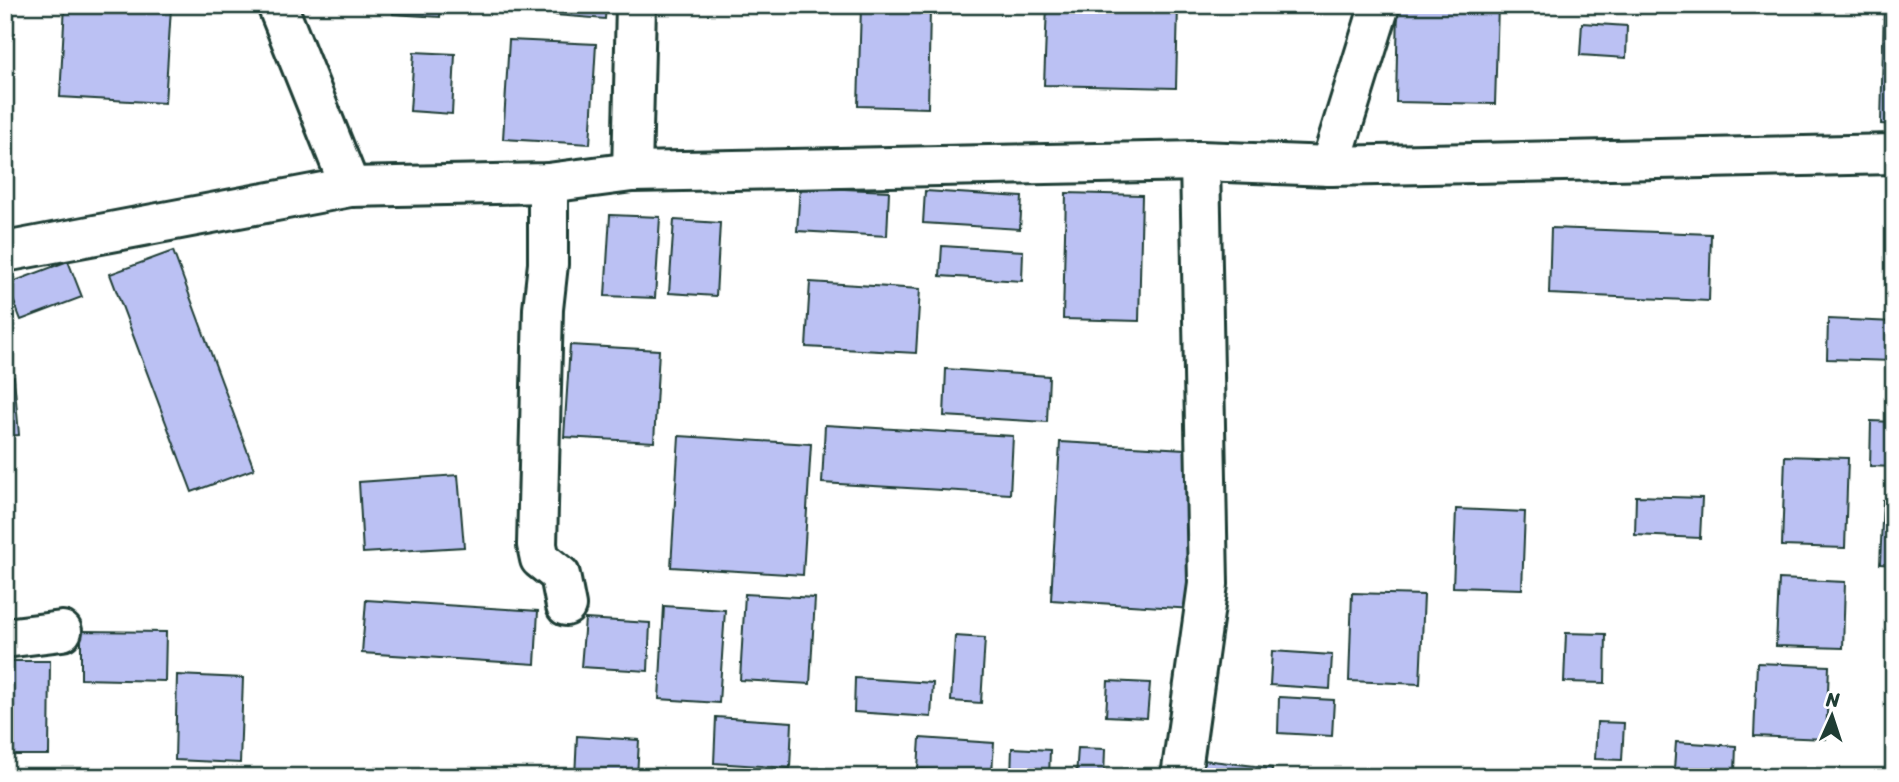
<svg xmlns="http://www.w3.org/2000/svg" width="1899" height="782" viewBox="0 0 1899 782" font-family="Sriracha,sans-serif">
	<style>
		.building { fill: #bbc1f3; stroke: #1f3d34; stroke-width: 2 }
		.lines { fill: none; stroke-linecap: round; stroke-linejoin: round }
		.street-casing { stroke: #1f3d34; stroke-width: 44 }
		.street { stroke: #fff; stroke-width: 38 }
	</style>
	<rect width="100%" height="100%" fill="#fff"/>
	<filter id="ink" filterUnits="userSpaceOnUse"><feTurbulence type="fractalNoise" baseFrequency=".0143" numOctaves="2"/><feDisplacementMap in="SourceGraphic" scale="14" xChannelSelector="R" yChannelSelector="G"/><feConvolveMatrix kernelMatrix="1 2 1 2 8 2 1 2 1" color-interpolation-filters="sRGB"/></filter>
	<g filter="url(#ink)">
		<g class="building">
			<path d="M65 5 171 8 165 103 60 97Z"/>
			<path d="M393 5H441L440 17 393 14Z"/>
			<path d="M557 5H606L605 19 556 15Z"/>
			<path d="M1047 5H1178L1176 88 1044 85Z"/>
			<path d="M1398 5H1498L1495 104 1396 102Z"/>
			<path d="M1884 5H1894V125L1881 124Z"/>
			<path d="M861 7 930 9 928 108 858 106Z"/>
			<path d="M1582 23 1627 26 1626 58 1580 55Z"/>
			<path d="M509 40 596 44 590 144 503 139Z"/>
			<path d="M414 52 455 54 452 114 410 111Z"/>
			<path d="M800 187 889 191 887 236 797 231Z"/>
			<path d="M925 191 1022 197 1020 229 923 223Z"/>
			<path d="M1066 193 1142 195 1139 321 1063 319Z"/>
			<path d="M610 215 660 217 655 298 605 296Z"/>
			<path d="M674 220 720 223 716 296 669 293Z"/>
			<path d="M1551 228 1711 234 1709 301 1549 294Z"/>
			<path d="M942 246 1023 251 1022 281 940 276Z"/>
			<path d="M173 251 254 469 192 492 110 274Z"/>
			<path d="M68 261 82 297 21 320 7 284Z"/>
			<path d="M810 282 920 289 916 353 806 347Z"/>
			<path d="M1828 319 1894 322V361L1827 359Z"/>
			<path d="M570 345 659 350 654 442 564 437Z"/>
			<path d="M946 369 1049 376 1047 422 944 416Z"/>
			<path d="M14 377 19 435 5 436V378Z"/>
			<path d="M1871 421 1894 422 1893 467 1870 466Z"/>
			<path d="M825 425 1013 436 1010 494 822 483Z"/>
			<path d="M679 436 811 444 803 575 671 567Z"/>
			<path d="M1060 442 1203 450 1193 609 1051 600Z"/>
			<path d="M1785 456 1848 458 1845 548 1782 546Z"/>
			<path d="M458 475 464 547 363 553 359 482Z"/>
			<path d="M1636 496 1702 498 1700 538 1635 535Z"/>
			<path d="M1883 500 1894 501V565L1880 564Z"/>
			<path d="M1456 509 1525 512 1522 589 1453 587Z"/>
			<path d="M1779 579 1845 582 1843 648 1776 646Z"/>
			<path d="M1352 593 1424 595 1420 684 1349 681Z"/>
			<path d="M745 594 815 598 810 684 740 680Z"/>
			<path d="M366 600 538 611 535 664 362 653Z"/>
			<path d="M664 606 725 610 719 703 659 699Z"/>
			<path d="M585 619 650 623 648 671 581 667Z"/>
			<path d="M81 631 166 632 165 681 81 679Z"/>
			<path d="M1566 633 1606 634 1605 683 1564 682Z"/>
			<path d="M955 636 985 638 981 703 951 701Z"/>
			<path d="M1272 651 1332 655 1330 689 1270 685Z"/>
			<path d="M5 661H50L49 755H5Z"/>
			<path d="M1757 663 1829 666 1826 739 1754 736Z"/>
			<path d="M177 675 243 678 240 763 175 760Z"/>
			<path d="M855 678 933 683 931 717 854 712Z"/>
			<path d="M1108 681 1150 683 1147 718 1106 716Z"/>
			<path d="M1279 697 1334 700 1332 736 1278 733Z"/>
			<path d="M716 717 792 722 790 768 714 763Z"/>
			<path d="M1597 722 1624 723 1622 760 1595 759Z"/>
			<path d="M577 736 639 740 637 777H575Z"/>
			<path d="M920 738 994 743 992 773 918 769Z"/>
			<path d="M1676 742 1736 746 1735 772 1674 769Z"/>
			<path d="M1012 748 1050 750 1049 777H1011Z"/>
			<path d="M1078 748 1105 749 1104 777H1076Z"/>
			<path d="M1203 760 1272 768 1271 777H1201Z"/>
		</g>
		<g class="lines">
			<g class="street-casing">
				<g id="street">
					<path d="M277 5 350 187"/>
					<path d="M1330 166 1380 5"/>
					<path d="M632 172 636 5"/>
					<path d="M548 183V264L543 309 537 545 540 559 560 575 566 606"/>
					<path d="M5 252 350 187 548 183 632 172 1200 161 1330 166 1894 154"/>
					<path d="M5 638 62 631"/>
					<path d="M1181 777 1208 584 1200 161"/>
				</g>
			</g>
			<use href="#street" class="street"/>
		</g>
	</g>
	<rect width="1899" height="782" fill="none" stroke="#fff" stroke-width="28"/>
	<rect x="14" y="14" width="1871" height="754" fill="none" stroke="#1f3d34" stroke-width="2.5" filter="url(#ink)"/>
	<g transform="translate(1832 716) rotate(3)" stroke="#ffffff" stroke-width="5" paint-order="stroke">
	<path d="M0-5L12 26L0 18L-12 26Z" fill="#1f3d34"/>
	<text y="-10" font-size="19" font-weight="bold" text-anchor="middle" fill="#1f3d34">N</text>
	</g>
</svg>
